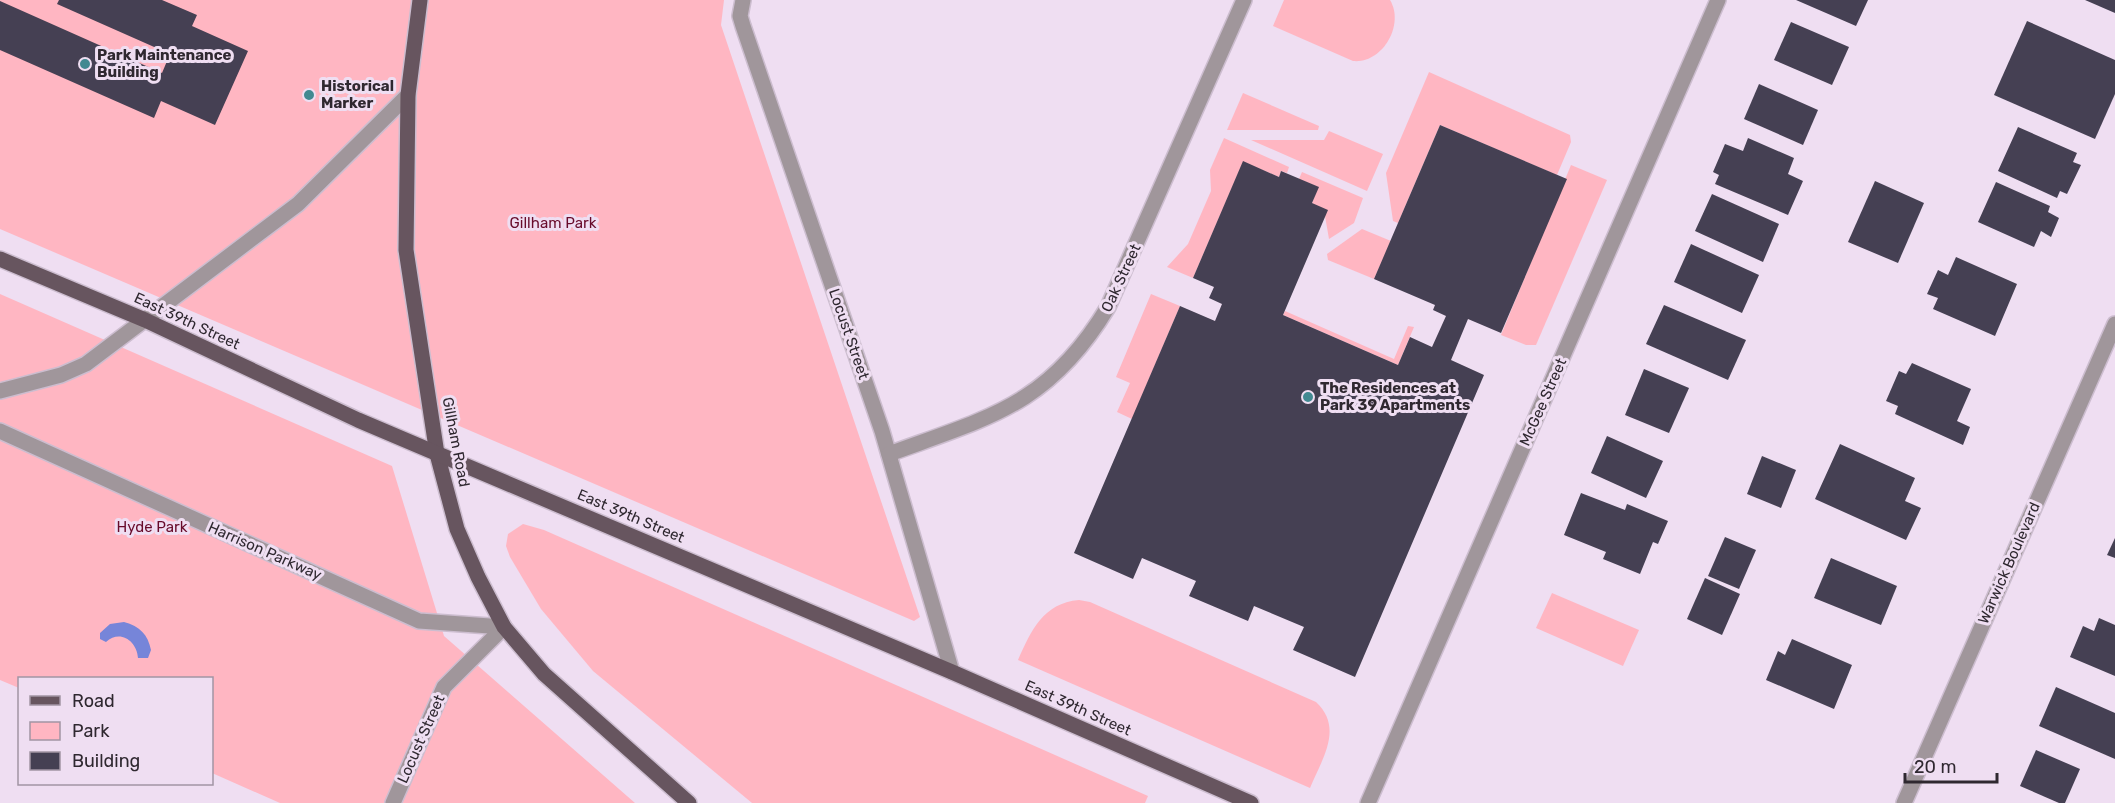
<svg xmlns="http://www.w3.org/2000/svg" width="2115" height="803" viewBox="0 0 2115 803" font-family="Rubik,sans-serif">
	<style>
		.green { fill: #ffb6c2 }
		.water { fill: #7685d9 }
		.building { fill: #454053 }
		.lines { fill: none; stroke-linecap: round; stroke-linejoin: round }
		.minor-casing { stroke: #ccbdcf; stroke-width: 18 }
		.major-casing { stroke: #ccbdcf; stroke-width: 18 }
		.minor { stroke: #a0969b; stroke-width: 15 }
		.major { stroke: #67555f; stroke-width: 15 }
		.poi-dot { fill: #428991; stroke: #efdef2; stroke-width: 2 }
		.labels { text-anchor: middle; stroke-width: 6; stroke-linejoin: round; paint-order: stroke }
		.poi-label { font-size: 15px; font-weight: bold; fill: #2f2830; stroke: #efdef2; text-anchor: start }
		.park-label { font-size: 15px; fill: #680b2b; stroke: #efdef2 }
		.street-label { font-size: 15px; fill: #2f2830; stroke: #efdef2 }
	</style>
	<rect width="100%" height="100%" fill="#efdef2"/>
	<g class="green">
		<path d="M0 0H724L721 25 920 617 914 621 0 229Z"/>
		<path d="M1284 0H1390C1405 25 1382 64 1353 61L1273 26Z"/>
		<path d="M1429 72 1570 135 1571 142 1557 175 1440 125 1398 223 1393 221 1386 173Z"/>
		<path d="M1243 93 1319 126 1318 130H1227Z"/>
		<path d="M1329 131 1383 154 1367 191 1251 140H1324Z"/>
		<path d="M1224 138 1289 167 1287 173 1281 171 1279 177 1243 162 1193 278 1167 267 1188 244 1211 191 1210 170Z"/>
		<path d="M1571 165 1607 180 1536 345H1526L1501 335Z"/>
		<path d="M1302 172 1363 198 1354 223 1329 239 1325 216 1312 203 1318 187 1299 179Z"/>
		<path d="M1362 229 1391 241 1374 279 1328 260 1327 254Z"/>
		<path d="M0 294 392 466 444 636 635 803H280L212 773V678H20L19 688 0 680Z"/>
		<path d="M1151 294 1180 306 1132 419 1117 412 1130 383 1116 377Z"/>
		<path d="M1285 311 1394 359 1408 326 1414 327 1398 365 1283 315Z"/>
		<path d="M523 524 544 530 1148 796 1145 803H752L593 671 541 609 510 557 506 546 508 534Z"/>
		<path d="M1552 593 1639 630 1623 666 1536 628Z"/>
		<path d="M1079 600 1090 602 1316 702C1344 728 1322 759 1310 788L1018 660C1031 631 1043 603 1079 600Z"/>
	</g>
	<path class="water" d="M124 622C140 626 148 635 151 650L148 658H138C137 641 120 629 106 642L100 639V633L110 624Z"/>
	<g class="building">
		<path d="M59 0H162L197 15 192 26 248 51 215 125 161 101 154 118 0 50V1L162 73 170 54 57 4Z"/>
		<path d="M1796 0H1868L1856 26Z"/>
		<path d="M2085 0H2115V13Z"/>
		<path d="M2027 21 2115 60V94L2095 139 1994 95Z"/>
		<path d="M1791 22 1849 47 1832 85 1774 60Z"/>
		<path d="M1759 84 1818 110 1803 145 1744 119Z"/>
		<path d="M1440 125 1567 179 1501 333 1468 319 1451 360 1484 375 1355 677 1293 650 1304 627 1254 606 1248 621 1189 596 1196 581 1142 558 1133 579 1074 553 1180 306 1215 321 1222 304 1209 298 1214 287 1193 278 1243 161 1279 177 1281 171 1319 187 1312 203 1328 210 1283 315 1398 365 1410 337 1432 347 1446 316 1433 310 1435 305 1374 279Z"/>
		<path d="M2018 127 2077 153 2073 162 2081 165 2067 194 2060 191 2057 198 1998 171Z"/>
		<path d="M1748 138 1794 158 1788 174 1803 181 1788 215 1715 184 1719 175 1713 172 1725 144 1743 151Z"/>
		<path d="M1875 181 1924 203 1898 263 1848 242Z"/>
		<path d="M1996 182 2050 206 2048 212 2059 218 2051 237 2041 231 2034 247 1978 222Z"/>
		<path d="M1712 194 1779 224 1763 262 1695 231Z"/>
		<path d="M1691 244 1759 275 1742 313 1674 282Z"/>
		<path d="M1956 257 2017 284 1995 336 1933 309 1938 298 1927 294 1938 270 1948 275Z"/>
		<path d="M1664 305 1746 340 1728 380 1646 344Z"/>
		<path d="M1912 363 1971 389 1957 421 1970 427 1963 445 1895 414 1898 406 1886 401 1899 371 1906 374Z"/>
		<path d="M1644 369 1689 388 1669 433 1625 415Z"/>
		<path d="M1607 436 1663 461 1646 498 1591 473Z"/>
		<path d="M1840 444 1915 478 1905 501 1921 508 1906 540 1815 499Z"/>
		<path d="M1762 456 1796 470 1781 508 1747 494Z"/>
		<path d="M1581 493 1625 510 1627 504 1668 521 1658 544 1653 542 1640 574 1603 559 1606 552 1564 535Z"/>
		<path d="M1725 537 1756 550 1739 589 1708 576Z"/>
		<path d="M2115 538V558L2107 555Z"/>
		<path d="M1831 558 1897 586 1881 625 1814 598Z"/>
		<path d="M1705 578 1740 594 1722 635 1687 619Z"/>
		<path d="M2099 618 2115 625V676L2070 657 2083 626 2094 631Z"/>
		<path d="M1792 639 1852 665 1834 709 1766 680 1778 651 1785 655Z"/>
		<path d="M2056 687 2115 713V759L2039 726Z"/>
		<path d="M2036 750 2080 769 2065 803H2059L2020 786Z"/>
	</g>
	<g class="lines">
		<g class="minor-casing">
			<g id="minor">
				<path d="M743 0 740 16 743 26 882 431 952 672"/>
				<path d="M0 391 61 375 86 364 298 204 408 95"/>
				<path d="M0 431 419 621 504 627"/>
				<path d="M889 454C990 417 1049 405 1108 307L1244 0"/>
				<path d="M393 803 444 687 504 627"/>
				<path d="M1368 803 1718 0"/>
				<path d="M1904 803 2115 324"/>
			</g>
		</g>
		<g class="major-casing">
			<g id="major">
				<path d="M420 0 408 95 406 250 437 454 457 529 478 577 504 627 544 674 689 803"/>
				<path d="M0 259 145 320 358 420 952 672 1251 803"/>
			</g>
		</g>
		<use href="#minor" class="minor"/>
		<use href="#major" class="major"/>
	</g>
	<g class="poi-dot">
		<circle cx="85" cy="64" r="6"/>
		<circle cx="309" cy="95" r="6"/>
		<circle cx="1308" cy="397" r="6"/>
	</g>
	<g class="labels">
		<g class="poi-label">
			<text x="97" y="60">Park Maintenance<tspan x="97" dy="17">Building</tspan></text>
			<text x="321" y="91">Historical<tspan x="321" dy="17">Marker</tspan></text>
			<text x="1320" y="393">The Residences at<tspan x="1320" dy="17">Park 39 Apartments</tspan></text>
		</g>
		<g class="park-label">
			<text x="553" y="228">Gillham Park</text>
			<text x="152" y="532">Hyde Park</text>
		</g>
		<g class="street-label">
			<text transform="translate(1121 278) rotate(-65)" y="5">Oak Street</text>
			<text transform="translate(187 321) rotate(25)" y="5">East 39th Street</text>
			<text transform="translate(849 334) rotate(71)" y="5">Locust Street</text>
			<text transform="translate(1543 402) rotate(-66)" y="5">McGee Street</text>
			<text transform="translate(456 442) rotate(79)" y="5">Gillham Road</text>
			<text transform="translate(631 516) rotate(23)" y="5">East 39th Street</text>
			<text transform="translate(265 551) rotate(24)" y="5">Harrison Parkway</text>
			<text transform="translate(2009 563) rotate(-66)" y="5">Warwick Boulevard</text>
			<text transform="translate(1078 708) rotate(24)" y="5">East 39th Street</text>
			<text transform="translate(421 739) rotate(-66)" y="5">Locust Street</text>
		</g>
	</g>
	<rect x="18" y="677" width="195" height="108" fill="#efdef2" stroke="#a295a4" stroke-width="1.5"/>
	<rect x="30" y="696" width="30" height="9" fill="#67555f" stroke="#a295a4" stroke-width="1.5"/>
	<text x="72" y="707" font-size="18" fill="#2f2830">Road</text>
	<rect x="30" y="722" width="30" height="18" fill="#ffb6c2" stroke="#a295a4" stroke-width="1.5"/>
	<text x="72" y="737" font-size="18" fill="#2f2830">Park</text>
	<rect x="30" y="752" width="30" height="18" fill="#454053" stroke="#a295a4" stroke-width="1.5"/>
	<text x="72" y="767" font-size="18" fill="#2f2830">Building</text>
	<path d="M1905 773v9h92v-9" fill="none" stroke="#2f2830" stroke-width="3"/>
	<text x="1914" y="773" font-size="18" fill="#2f2830" stroke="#efdef2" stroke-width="4.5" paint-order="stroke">20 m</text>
</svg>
